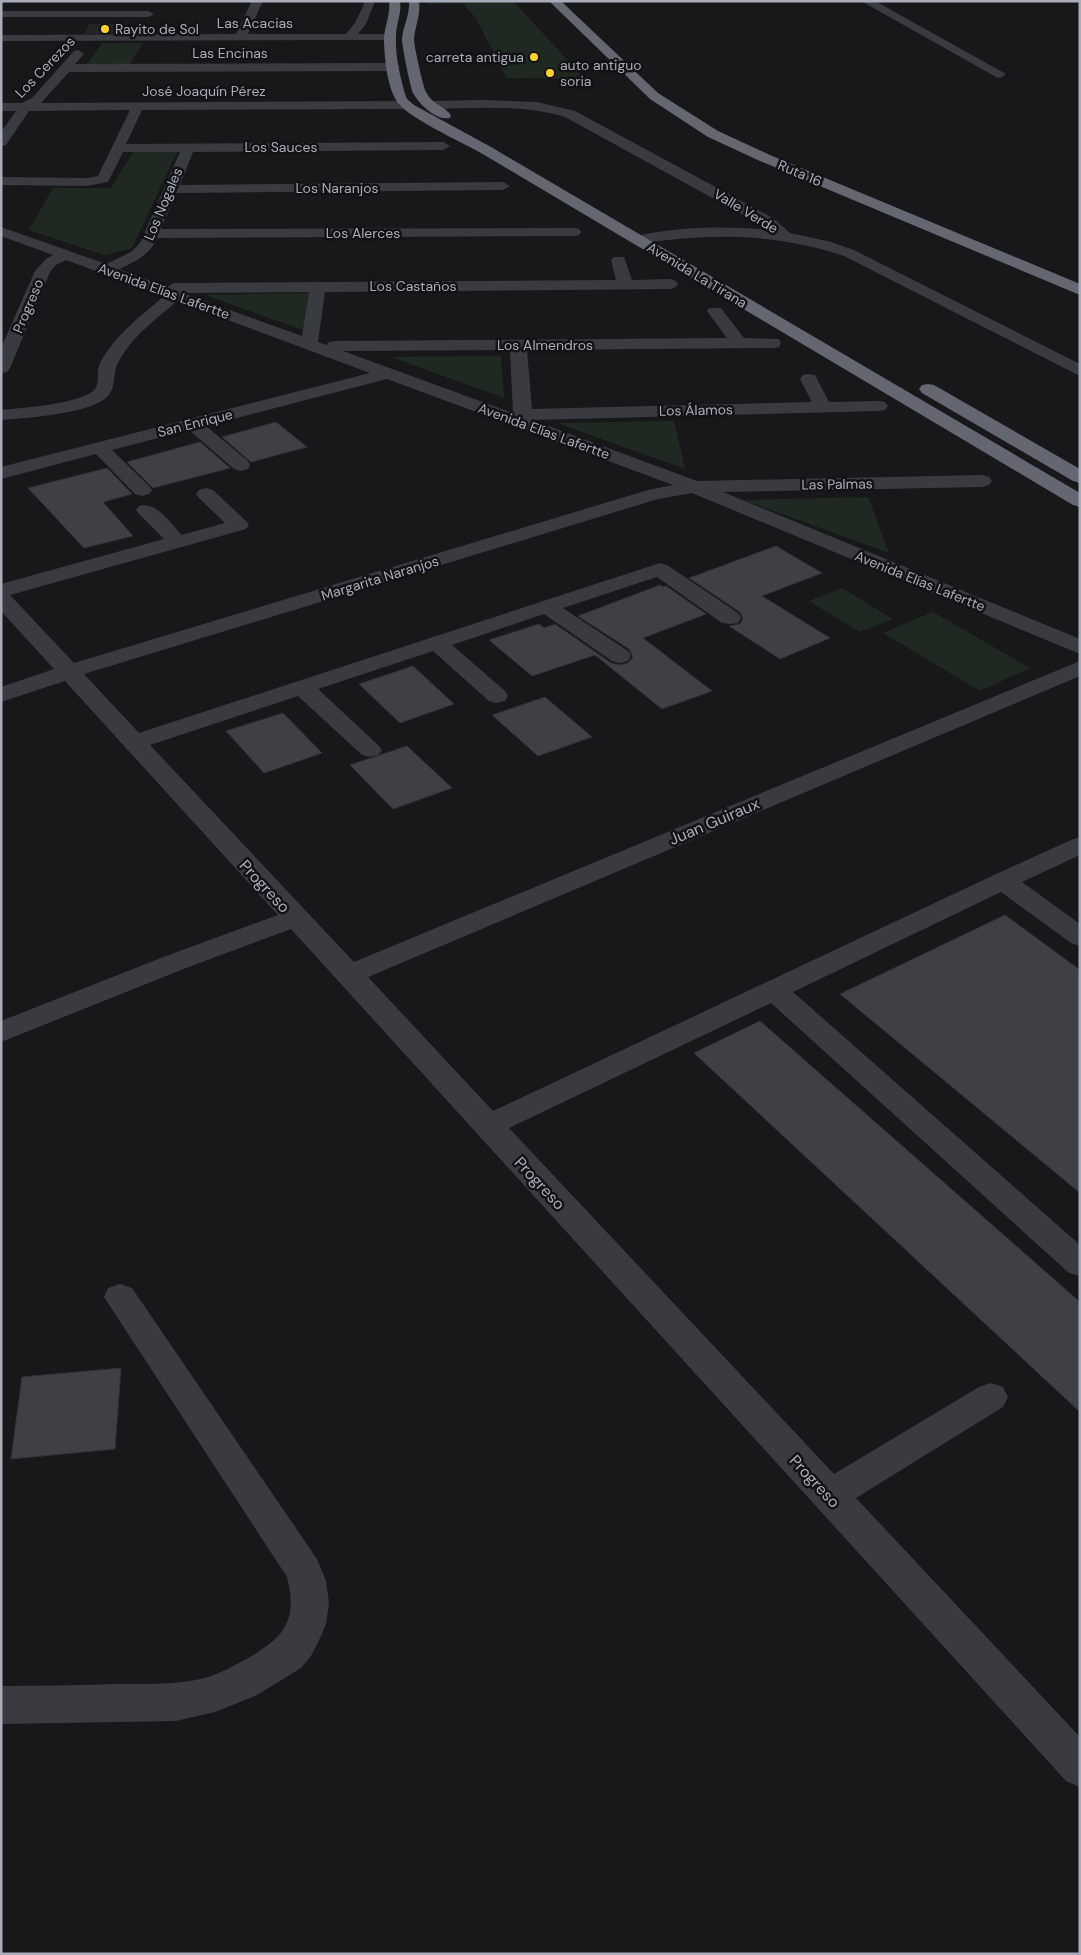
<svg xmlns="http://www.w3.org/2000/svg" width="1081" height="1955" viewBox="0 0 1081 1955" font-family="'DM Sans',sans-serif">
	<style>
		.built { fill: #242427 }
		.green { fill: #1f2921 }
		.building { fill: #3f4045; stroke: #323136 }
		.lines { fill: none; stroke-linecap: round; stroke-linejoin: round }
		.minor { fill: #3a3b41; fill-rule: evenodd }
		.highway { fill: #646671; fill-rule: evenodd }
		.poi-dot { fill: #ffd22b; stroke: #131315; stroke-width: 2 }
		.labels { text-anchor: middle; stroke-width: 5; stroke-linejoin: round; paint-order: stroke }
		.far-street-label { font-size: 14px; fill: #a9acbb; stroke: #131315 }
		.far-poi-label { font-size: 14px; fill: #a9acbb; stroke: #131315; text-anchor: start }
		.street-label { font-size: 16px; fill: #a9acbb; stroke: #131315 }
	</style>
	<rect width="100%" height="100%" fill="#18181a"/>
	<path class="built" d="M127 23 119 33 84 34 89 24Z"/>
	<g class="green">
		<path d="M428 1H513L585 79 506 78 476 18 462 3 428 4Z"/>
		<path d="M102 43H143L129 65 87 64Z"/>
		<path d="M133 152H177L132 248 104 255 29 230 53 188H111Z"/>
		<path d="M309 293 303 330 205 295Z"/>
		<path d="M501 356 504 398 391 357Z"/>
		<path d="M674 421 685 469 557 423Z"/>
		<path d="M868 497 889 553 743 500Z"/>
		<path d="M842 588 893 619 860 632 809 601Z"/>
		<path d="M933 612 1030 668 980 691 883 633Z"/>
	</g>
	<g class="building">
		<path d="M276 422 307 447 251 462 222 437Z"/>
		<path d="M200 442 230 468 153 488 127 462Z"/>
		<path d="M107 468 132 494 103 502 133 536 84 548 28 488Z"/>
		<path d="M776 546 822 573 762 596 830 638 780 659 729 626 740 624 743 619 740 612 689 578Z"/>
		<path d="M660 585 663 587 666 586 706 614 643 638 712 691 662 709 595 655 532 676 489 640 539 624 544 628 555 624 611 663 620 665 628 663 633 657 629 649 578 616Z"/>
		<path d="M413 666 454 704 400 723 359 684Z"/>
		<path d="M545 697 592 737 538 756 492 715Z"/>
		<path d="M283 713 322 753 264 773 226 731Z"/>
		<path d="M407 746 452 788 393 809 350 765Z"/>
		<path d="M1005 915 1080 970V1193L840 994Z"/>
		<path d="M760 1021 1080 1302V1412L694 1053Z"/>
		<path d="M121 1368 115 1449 11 1459 22 1377Z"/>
	</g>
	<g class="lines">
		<g class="minor">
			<path d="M252 1H263L248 34H346L355 23 364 4 363 1H374V4L366 24 358 34H389L395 37 389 40 1 41V35L236 34Z"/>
			<path d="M861 1H875L1006 74 1000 78 996 77Z"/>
			<path d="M1 11H148L154 14 148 17H1Z"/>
			<path d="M78 50 84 54 75 64 394 63 400 67 394 71 69 72 41 103 406 101 412 105 406 109 142 110 126 144 443 142 450 146 443 150 193 152 180 185 503 182 510 186 503 190 176 193 161 229 574 228 579 229 581 232 579 235 574 236 157 238C150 255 135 262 119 269L167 287 174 283 616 280 611 260 614 257H624L632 280 670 279 676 281 678 284 676 287 670 289 325 292 318 342 327 345 329 342 335 341 727 338 707 311 709 308H721L744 338 779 339 781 343 779 347 773 348 527 350 532 409 812 402 800 379 803 375 809 374 815 375 829 402 879 401 885 402 888 406 885 410 879 411 532 420 697 481 982 475 989 477 992 481 989 485 982 487 723 492 1080 639V654L692 493 658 499 84 674 139 733 660 563 667 565 738 613 741 618 738 623 730 624 722 623 657 577 563 608 628 651 631 656 628 661 620 663 612 661 544 614 452 645 505 691 508 696 505 701 497 703 489 701 433 651 318 689 378 745 382 750 378 755 370 757 362 755 298 696 150 745 354 962 1080 661V676L368 977 493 1111 994 875 1071 840 1080 837V855L1022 882 1080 924V946L1071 943 1001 892 793 992 1080 1245V1276L1069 1273 771 1003 509 1128 834 1474 979 1387 991 1383 1003 1387 1008 1397 1003 1407 856 1498 1080 1737V1787L1066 1781 291 929 186 968 1 1042V1021L166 956 278 915 65 681 1 702V687L54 669 1 611V584L164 539 139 514 136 510 139 506C157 501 170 523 182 535L225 523 199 498 196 494 199 490 206 488 213 490 246 521 249 525 246 529 10 595 74 663 648 490 673 485 387 379 206 426 248 461 250 465 248 469 241 471 234 469 189 430 112 450 149 486 152 490 149 494 142 496 135 494 96 454 1 479V467L370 373 177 301C157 319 132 336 119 361 112 372 117 386 108 396 92 414 25 418 1 420V410C20 408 83 404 95 389 100 383 96 371 100 363 115 335 141 316 164 296L66 260 56 265 50 272 10 368 7 372 1 373V348L35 271 46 259 53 255 1 236V227L106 264 131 252 140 243 180 152H123L108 182 87 186 1 185V177L87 178 98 176 130 110 29 111 6 145 1 146V132L16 111H1V103H22L32 98 74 51ZM309 292 302 336 183 293ZM510 350 513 413 343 351Z"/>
			<path d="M482 100 537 102 575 111 773 218 790 233 831 242 854 250 1080 364V376L844 256C777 233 707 233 638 244L633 243 631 240 633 237C678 226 725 226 771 230L565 117C521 104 475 108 429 109L423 105 429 101Z"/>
			<path d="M120 1284 132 1288 317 1559 326 1581 329 1603 326 1624 322 1634 311 1656 301 1668 257 1695 215 1712 176 1721 1 1724V1686C40 1686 80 1685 119 1684 148 1684 177 1685 205 1678 222 1673 235 1665 250 1657 285 1637 298 1619 287 1577L104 1297 108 1288Z"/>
		</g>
		<g class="highway">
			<path d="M389 1H400C402 13 396 24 396 36 395 55 400 76 405 94L407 99 414 105 491 147 1080 493V507L1073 505 481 153C462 142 405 117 396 100 387 85 385 61 384 43 383 29 391 15 389 1Z"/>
			<path d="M409 1H419C421 15 415 26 414 39 414 46 423 86 426 92 432 104 444 106 451 115L450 118C436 121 419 104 413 93 410 86 402 46 402 39 403 26 410 15 409 1Z"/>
			<path d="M549 1H561L658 93 718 131 770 155 1080 284V295L760 161 708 137 650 99Z"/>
			<path d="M928 384 934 385 1080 469V483L1073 481 922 393 919 389 922 385Z"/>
		</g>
	</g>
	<g class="poi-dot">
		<circle cx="105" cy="29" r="5"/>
		<circle cx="534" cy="57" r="5"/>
		<circle cx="550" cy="73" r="5"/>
	</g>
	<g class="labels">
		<g class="far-street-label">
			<text x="255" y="28">Las Acacias</text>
			<text x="230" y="58">Las Encinas</text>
			<text transform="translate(45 67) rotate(-46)" y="5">Los Cerezos</text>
			<text x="204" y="96">José Joaquín Pérez</text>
			<text x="281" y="152">Los Sauces</text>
			<text transform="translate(800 173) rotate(23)" y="5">Ruta 16</text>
			<text x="337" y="193">Los Naranjos</text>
			<text transform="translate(163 204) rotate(-67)" y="5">Los Nogales</text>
			<text transform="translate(746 211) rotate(31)" y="5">Valle Verde</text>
			<text x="363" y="238">Los Alerces</text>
			<text transform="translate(697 275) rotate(31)" y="5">Avenida La Tirana</text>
			<text x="413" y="291">Los Castaños</text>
			<text transform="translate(164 291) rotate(20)" y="5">Avenida Elías Lafertte</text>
			<text transform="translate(28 306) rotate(-67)" y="5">Progreso</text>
			<text x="545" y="350">Los Almendros</text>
			<text transform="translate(696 410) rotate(-1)" y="5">Los Álamos</text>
			<text transform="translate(195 423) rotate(-14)" y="5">San Enrique</text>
			<text transform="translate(544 431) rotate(20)" y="5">Avenida Elías Lafertte</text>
			<text transform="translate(837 484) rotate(-1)" y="5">Las Palmas</text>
			<text transform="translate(380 578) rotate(-17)" y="5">Margarita Naranjos</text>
			<text transform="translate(920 581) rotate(22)" y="5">Avenida Elías Lafertte</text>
		</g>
		<g class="far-poi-label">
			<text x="115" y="34">Rayito de Sol</text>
			<text x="524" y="62" text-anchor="end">carreta antigua</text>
			<text x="560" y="70">auto antiguo<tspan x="560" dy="16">soria</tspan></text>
		</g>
		<g class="street-label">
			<text transform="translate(714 821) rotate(-23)" y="6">Juan Guiraux</text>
			<text transform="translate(265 886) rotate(47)" y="6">Progreso</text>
			<text transform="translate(540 1183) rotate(47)" y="6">Progreso</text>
			<text transform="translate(815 1481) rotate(47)" y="6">Progreso</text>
		</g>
	</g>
	<rect width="1081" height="1955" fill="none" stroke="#a9acbb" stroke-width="5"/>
</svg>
